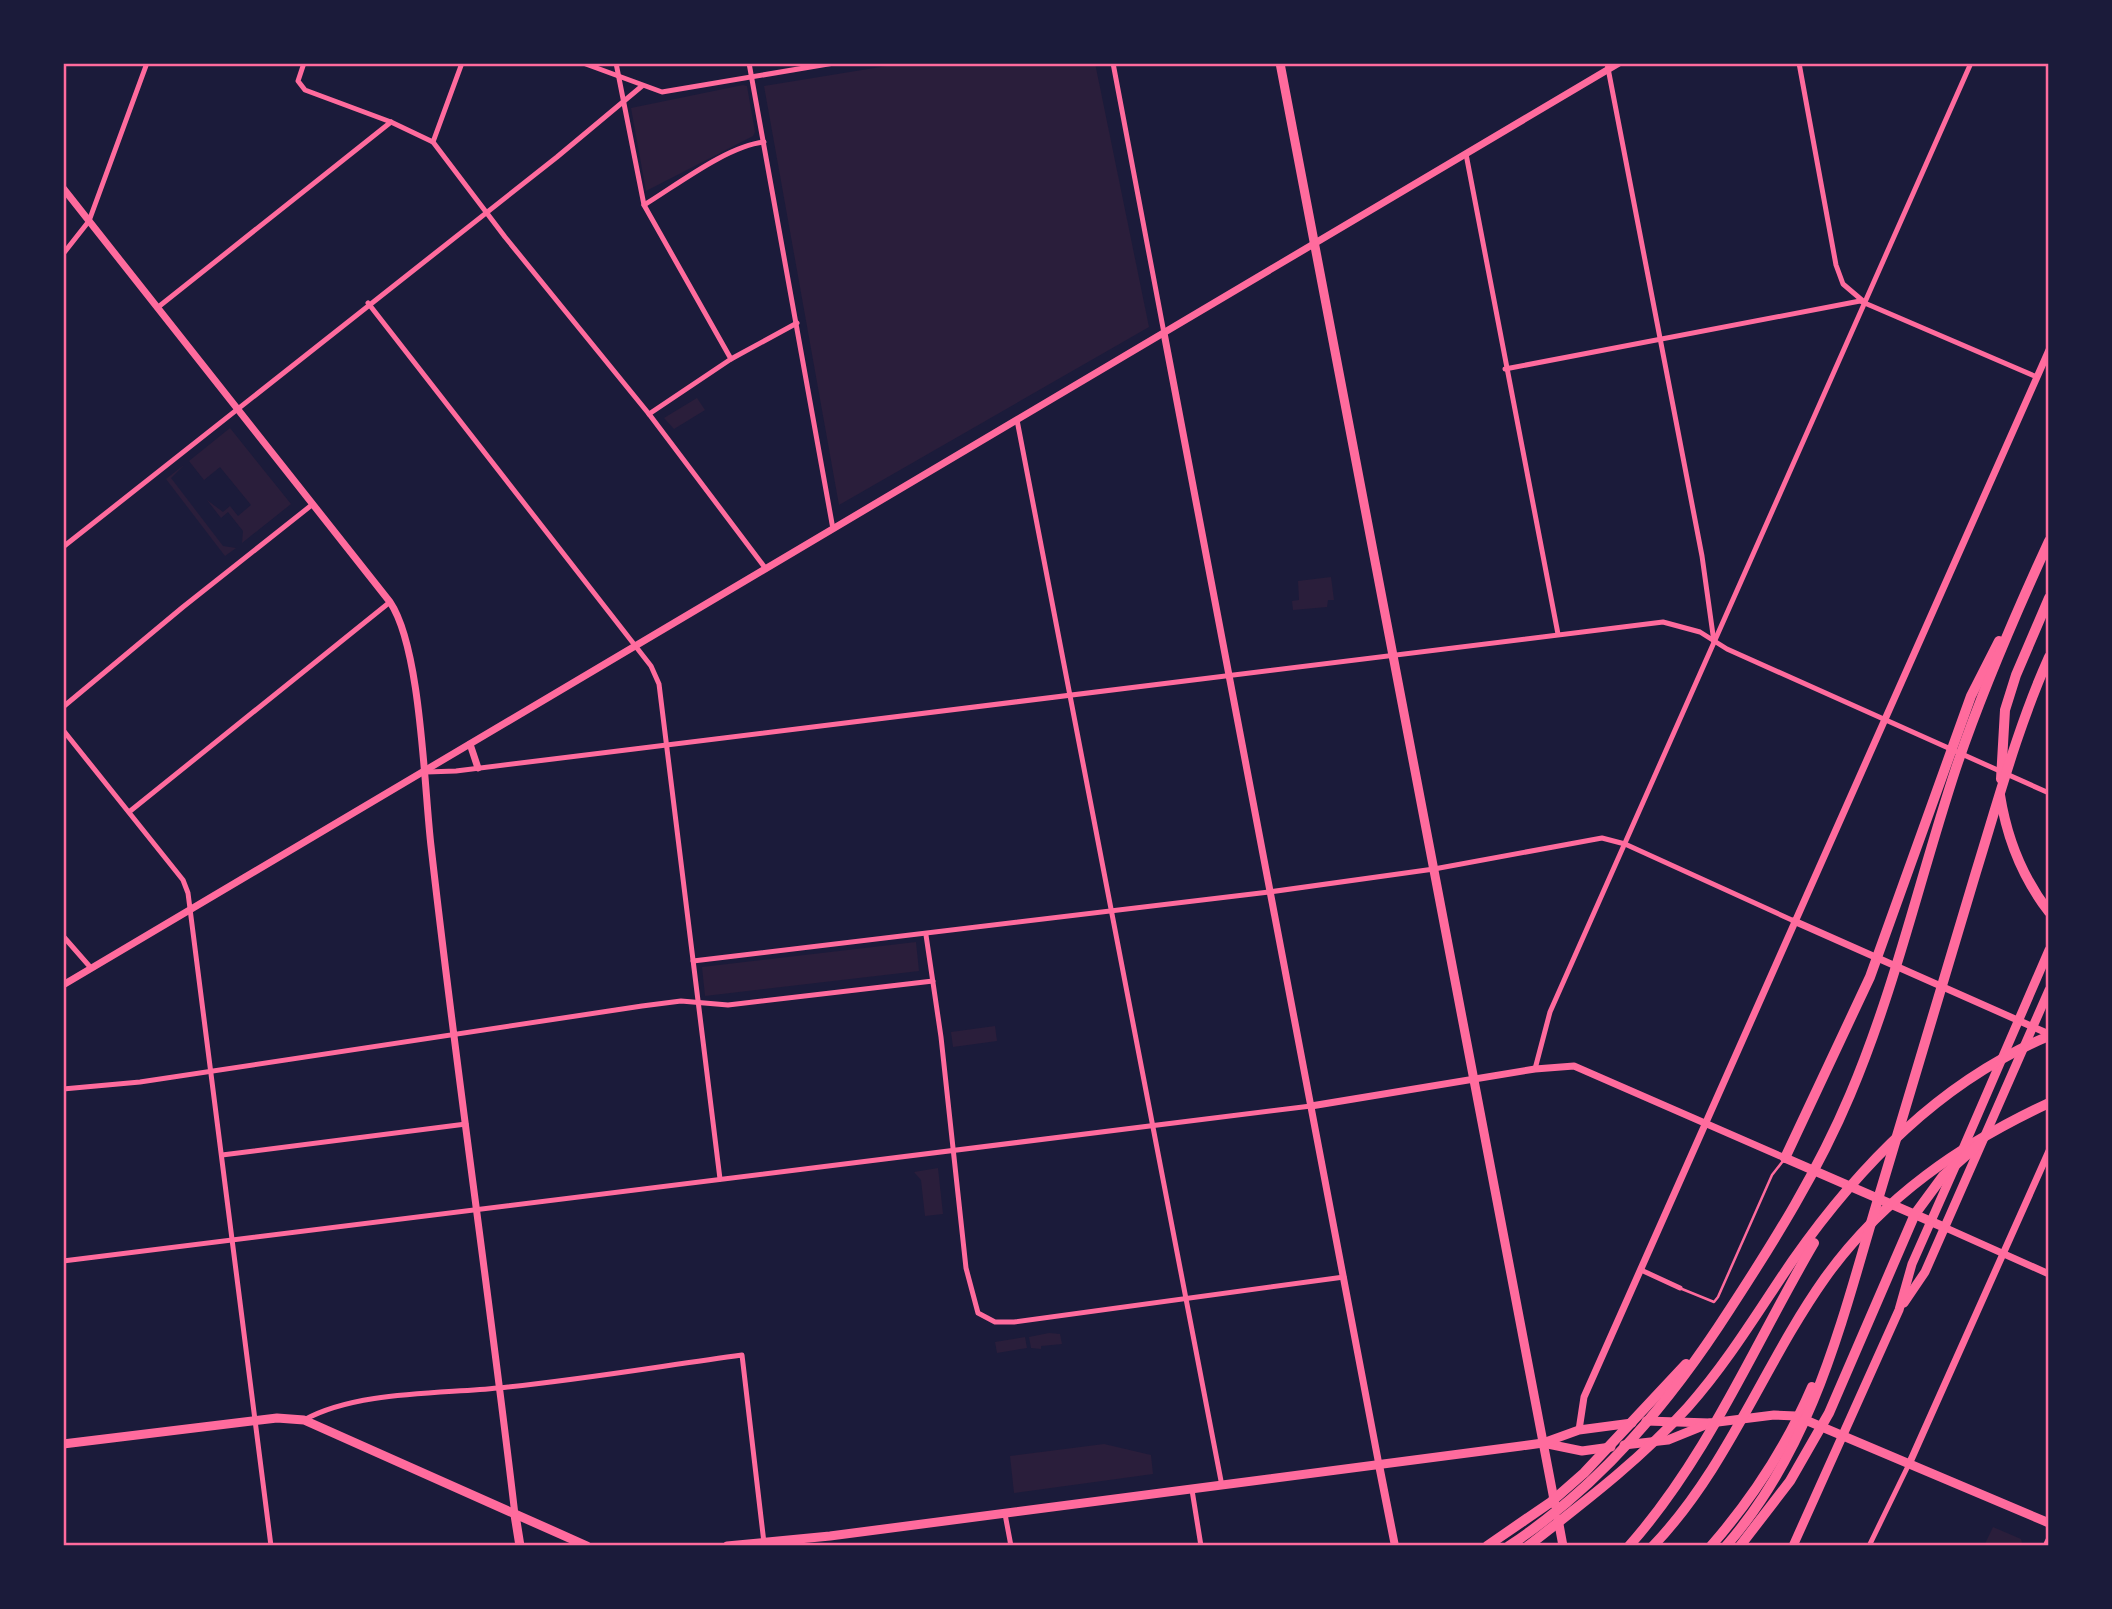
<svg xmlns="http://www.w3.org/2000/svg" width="2112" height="1609" viewBox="0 0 2112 1609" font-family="'Open Sans',sans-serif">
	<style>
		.green { fill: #2a1e3b }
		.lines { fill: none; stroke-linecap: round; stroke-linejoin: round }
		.service { stroke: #ff6b9d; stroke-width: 2.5 }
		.minor { stroke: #ff6b9d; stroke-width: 5 }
		.tertiary { stroke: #ff6b9d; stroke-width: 7 }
		.secondary { stroke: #ff6b9d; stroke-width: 8 }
		.primary { stroke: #ff6b9d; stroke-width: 9 }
		.motorway { stroke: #ff6b9d; stroke-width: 10 }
		.neatline { fill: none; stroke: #ff6b9d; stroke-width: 2.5 }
	</style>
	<rect width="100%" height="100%" fill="#1b1b3a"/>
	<g class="green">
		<path d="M905 63H1095L1149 327 839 505 764 86Z"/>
		<path d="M743 85 747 86 755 132 753 136 646 191 631 108Z"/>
		<path d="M697 398 705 410 674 429 664 418Z"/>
		<path d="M230 428 291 504 242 543 243 531 228 512 221 518 207 500 223 512 230 506 238 516 251 505 220 467 204 480 189 461Z"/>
		<path d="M184 465 171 478 223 546 236 548 225 556 166 479Z"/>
		<path d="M1331 577 1334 600H1328L1327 607 1293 610 1292 601 1299 600 1298 581Z"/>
		<path d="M916 942 919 971 705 996 702 967Z"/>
		<path d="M995 1026 997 1041 953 1047 951 1032Z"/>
		<path d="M938 1168 943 1214 925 1216 921 1180 914 1172Z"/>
		<path d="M1049 1333 1060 1334 1062 1344 1041 1346V1349L1031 1348 1029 1337Z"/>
		<path d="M1025 1337 1027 1348 997 1353 995 1342Z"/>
		<path d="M1104 1444 1151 1455 1153 1474 1014 1493 1010 1456Z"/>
		<path d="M1993 1527 2021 1539 2023 1546H1984Z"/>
	</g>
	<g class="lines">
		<path class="service" d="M1682 1289 1714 1302 1718 1297 1772 1175 1783 1161"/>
		<g class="minor">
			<path d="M304 63 298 81 305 90 391 122 433 142 505 237 649 414 766 569"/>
			<path d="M583 63 662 92 834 63"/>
			<path d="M616 63 644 205 731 359"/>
			<path d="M749 63 833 529"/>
			<path d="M1113 63 1164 333"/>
			<path d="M1607 63 1702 556 1714 642"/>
			<path d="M1799 63 1836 265 1843 284 1863 301"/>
			<path d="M433 142 462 63"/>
			<path d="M1466 154 1558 634"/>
			<path d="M644 205C677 185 727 146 764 142"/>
			<path d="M63 254 89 221 147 63"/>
			<path d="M368 303 651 666 659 684 720 1179"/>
			<path d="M157 308 391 122"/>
			<path d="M1505 369 1860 301 2037 377"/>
			<path d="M649 414 731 359 797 323"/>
			<path d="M1017 420 1222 1486"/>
			<path d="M63 547 557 157 642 86"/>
			<path d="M63 707 183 607 313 504"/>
			<path d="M63 730 183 880 188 893 271 1546"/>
			<path d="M426 772 456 771 1663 622 1700 632 1727 649 2049 793"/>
			<path d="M129 812 390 602"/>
			<path d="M926 935 941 1037 966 1268 978 1313 995 1322H1014L1344 1277"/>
			<path d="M63 936 91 968"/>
			<path d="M693 961 1269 892 1434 869 1602 838 1625 844 1794 921"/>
			<path d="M1535 1069 1550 1012 1971 63"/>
			<path d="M63 1089 140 1082 642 1006 681 1001 728 1005 933 981"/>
			<path d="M222 1155 466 1124"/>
			<path d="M63 1261 1311 1106"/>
			<path d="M1641 1270 1680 1288"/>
			<path d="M304 1420C356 1391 440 1394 498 1388 580 1380 661 1366 742 1355L764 1543"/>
			<path d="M1192 1490 1201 1546"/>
			<path d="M1005 1514 1011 1546"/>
			<path d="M1869 1546 1909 1464"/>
		</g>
		<g class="tertiary">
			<path d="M63 188 390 602C421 648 424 786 431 846 456 1069 489 1292 515 1515"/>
			<path d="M1164 333 1379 1465"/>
			<path d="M470 744 478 768"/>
			<path d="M1794 921 2049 1034"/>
			<path d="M63 985 1619 63"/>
			<path d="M1311 1106 1535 1069 1574 1066 1785 1158"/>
			<path d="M1946 1228 2049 1274"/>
			<path d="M1579 1430 1584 1397 2049 350"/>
			<path d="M1910 1462 2049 1151"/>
			<path d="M2046 1546 2049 1540"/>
		</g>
		<path class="secondary" d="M1379 1465 1395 1546"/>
		<g class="primary">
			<path d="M1280 63 1555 1505"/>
			<path d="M1962 1151 2049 950"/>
			<path d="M1785 1158 1946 1228"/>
			<path d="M1904 1303 1925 1272 2049 990"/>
			<path d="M1646 1421 1710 1423"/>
			<path d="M1543 1443 1582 1451 1611 1447"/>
			<path d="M63 1444 277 1418 304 1420 587 1546"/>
			<path d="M1624 1445 1668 1440 1710 1423 1774 1415 1796 1416 2049 1523"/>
			<path d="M515 1515 520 1546"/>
			<path d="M1558 1519 1563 1546"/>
			<path d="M727 1546 830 1536 1521 1446 1543 1443 1579 1430 1632 1423"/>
			<path d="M1793 1546 1899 1310 1912 1264 1955 1167"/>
		</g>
		<g class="motorway">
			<path d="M2001 779 2005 710 2016 675 2049 598"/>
			<path d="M2000 795C2007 839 2022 877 2049 912"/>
			<path d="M1785 1158 1870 977 1971 696 1999 641"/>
			<path d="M1487 1546 1551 1502 1584 1473 1686 1364"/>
			<path d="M1509 1546C1601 1485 1671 1401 1730 1309 1775 1240 1818 1171 1850 1095 1895 989 1920 877 1956 768 1982 691 2015 615 2049 541"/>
			<path d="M1528 1546C1583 1503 1641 1459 1688 1407 1728 1362 1759 1310 1793 1260 1859 1166 1941 1081 2049 1036"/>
			<path d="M1629 1546C1708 1457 1754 1345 1814 1243"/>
			<path d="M1653 1546C1727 1469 1764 1364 1825 1278 1883 1197 1961 1144 2049 1103"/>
			<path d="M1711 1546C1753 1498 1787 1445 1812 1387"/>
			<path d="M1726 1546C1811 1449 1840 1328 1876 1206 1909 1095 1942 984 1976 872 1998 801 2018 726 2049 657"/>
			<path d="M1740 1546 1790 1481 1829 1413 1915 1214 1943 1176 1979 1144"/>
		</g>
	</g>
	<rect width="2112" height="1609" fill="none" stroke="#1b1b3a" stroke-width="130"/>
	<rect x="65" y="65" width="1982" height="1479" class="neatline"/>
</svg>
